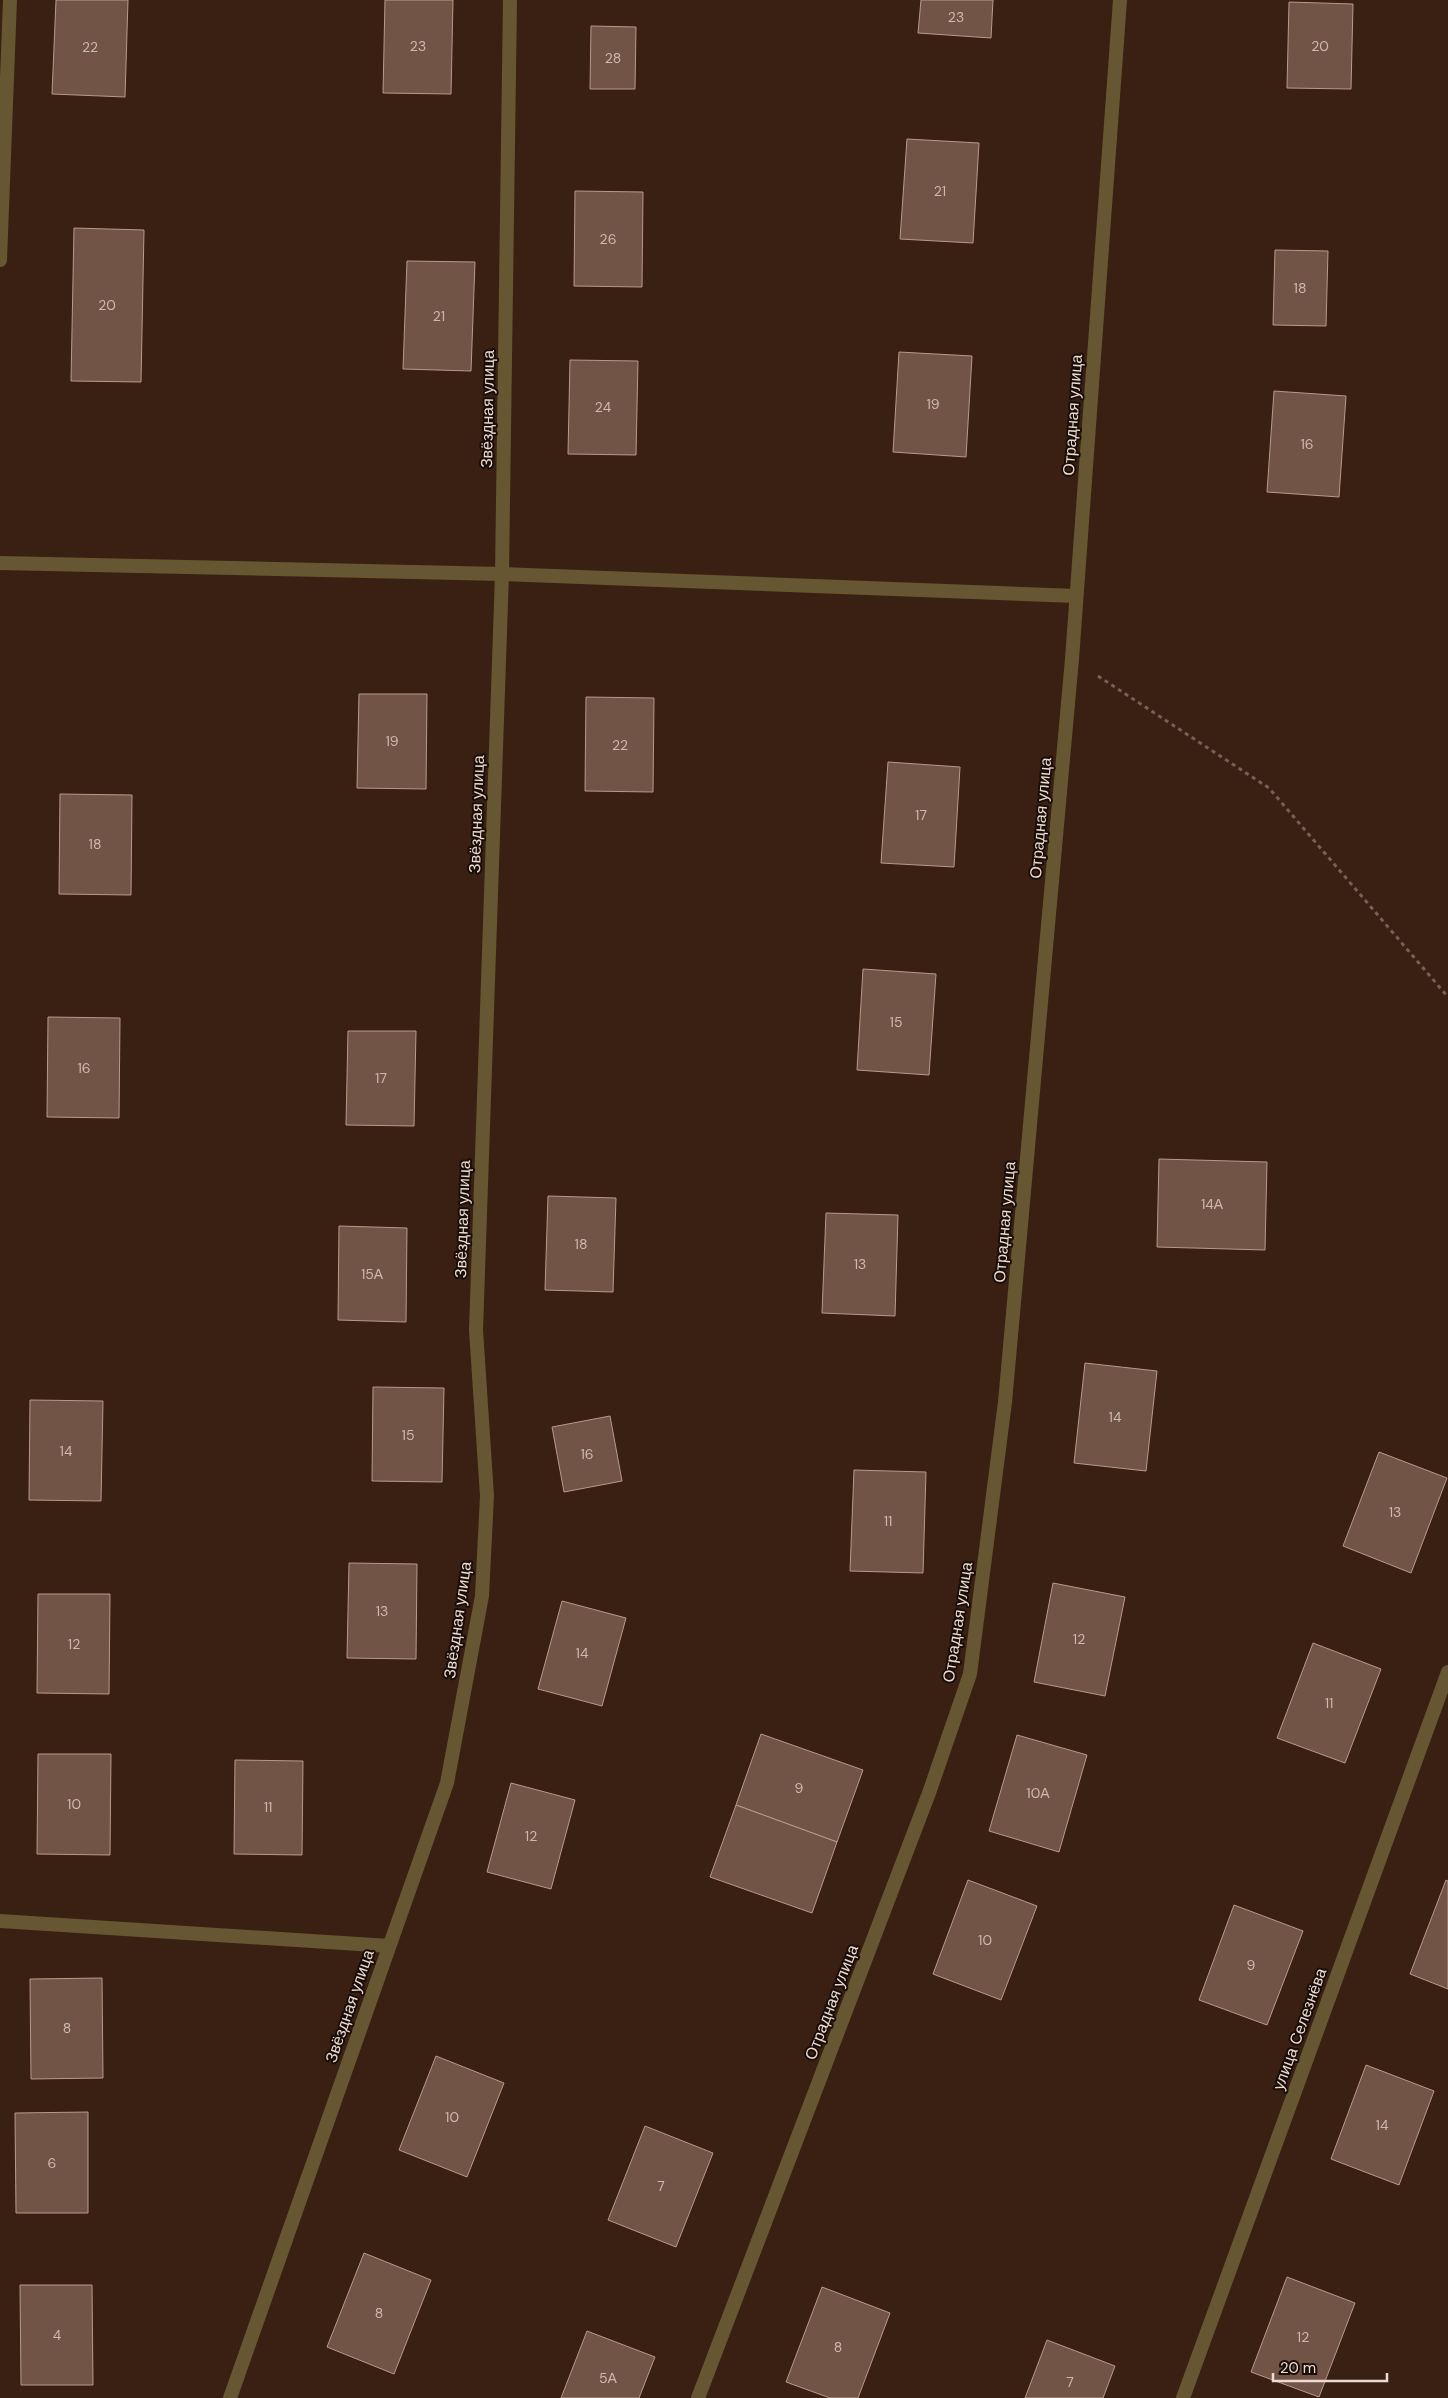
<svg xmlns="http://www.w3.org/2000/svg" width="1448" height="2398" viewBox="0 0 1448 2398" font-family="'DM Sans',sans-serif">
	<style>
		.building { fill: #725446; stroke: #ba9989 }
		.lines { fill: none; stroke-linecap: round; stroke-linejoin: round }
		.path { stroke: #776054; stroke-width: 3; stroke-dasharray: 4 4; stroke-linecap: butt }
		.minor { stroke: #665732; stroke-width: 14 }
		.labels { text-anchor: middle; stroke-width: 4; stroke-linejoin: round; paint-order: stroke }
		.number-label { font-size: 14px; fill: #ceb9b0 }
		.street-label { font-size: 16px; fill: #eddbd3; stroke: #190d08 }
	</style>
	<rect width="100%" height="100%" fill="#3a2013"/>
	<g class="building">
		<path d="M56 0H128L125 97 52 94Z"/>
		<path d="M385 0H453L451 94 383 93Z"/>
		<path d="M921 0H993L991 38 918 33Z"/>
		<path d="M1289 2 1353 4 1351 89 1287 88Z"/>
		<path d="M591 26 636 27 635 89H590Z"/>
		<path d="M907 139 979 143 973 243 900 239Z"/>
		<path d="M575 191 643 192 642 287 574 286Z"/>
		<path d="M74 228 144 230 141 382 71 381Z"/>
		<path d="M1275 250 1328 251 1326 326 1273 325Z"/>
		<path d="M407 261 475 262 471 371 403 369Z"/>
		<path d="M899 352 972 356 966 457 893 452Z"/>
		<path d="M570 360 638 361 636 455 568 454Z"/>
		<path d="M1274 391 1346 396 1339 497 1267 492Z"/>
		<path d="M359 694H427L426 789 357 788Z"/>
		<path d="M586 697 654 698 653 792 585 791Z"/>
		<path d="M888 762 960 767 954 867 881 863Z"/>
		<path d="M60 794 132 795 131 895 59 894Z"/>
		<path d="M863 969 936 974 929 1075 857 1070Z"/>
		<path d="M48 1017 120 1018 119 1118 47 1117Z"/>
		<path d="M348 1031H416L414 1126 346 1125Z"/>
		<path d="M1159 1159 1267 1162 1265 1250 1157 1247Z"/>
		<path d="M548 1196 616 1198 613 1292 545 1290Z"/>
		<path d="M826 1213 898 1215 895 1316 822 1313Z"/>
		<path d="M339 1226 407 1228 406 1322 338 1320Z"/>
		<path d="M1085 1363 1157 1371 1146 1471 1074 1463Z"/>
		<path d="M373 1387 444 1388 442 1482 372 1481Z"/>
		<path d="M30 1400 103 1401 101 1501 29 1500Z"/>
		<path d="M610 1416 622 1481 564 1492 552 1427Z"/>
		<path d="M1379 1452 1447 1478 1411 1573 1343 1546Z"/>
		<path d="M854 1470 926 1472 923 1573 850 1571Z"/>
		<path d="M349 1563 417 1564 416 1659 347 1658Z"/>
		<path d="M1053 1583 1125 1597 1105 1696 1034 1682Z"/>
		<path d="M38 1594H110L109 1694 37 1693Z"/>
		<path d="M562 1601 626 1618 602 1706 538 1689Z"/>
		<path d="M1313 1643 1381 1669 1345 1763 1277 1738Z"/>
		<path d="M761 1734 863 1770 837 1842 736 1805Z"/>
		<path d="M1017 1735 1087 1755 1059 1852 989 1831Z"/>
		<path d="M38 1754H111L110 1855 37 1854Z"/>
		<path d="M235 1760 303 1761 302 1855 234 1854Z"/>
		<path d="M511 1783 575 1800 551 1889 487 1872Z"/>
		<path d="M736 1805 837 1842 812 1913 710 1877Z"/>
		<path d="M968 1880 1037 1906 1001 2000 933 1974Z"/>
		<path d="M1446 1880 1448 1881V1989L1410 1974Z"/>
		<path d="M1234 1905 1303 1931 1267 2025 1199 2000Z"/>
		<path d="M102 1978 103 2078 31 2079 30 1979Z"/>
		<path d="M436 2056 504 2083 467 2177 399 2150Z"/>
		<path d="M1366 2065 1434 2091 1399 2185 1331 2159Z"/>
		<path d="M88 2112V2213H16L15 2113Z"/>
		<path d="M645 2126 713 2153 676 2247 608 2220Z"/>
		<path d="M364 2253 431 2280 394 2374 327 2347Z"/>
		<path d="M1287 2277 1355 2303 1319 2397 1251 2372Z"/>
		<path d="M20 2285H92L93 2385H21Z"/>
		<path d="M822 2287 890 2313 858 2398H830L786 2382Z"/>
		<path d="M587 2331 655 2357 639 2398H561Z"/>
		<path d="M1047 2340 1115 2366 1103 2398H1025Z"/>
	</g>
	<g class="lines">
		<path class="path" d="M1098 676 1269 788 1448 997"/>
		<g class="minor">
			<path d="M0 260 10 0"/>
			<path d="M0 563 502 574 1076 596"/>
			<path d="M0 1921 389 1946"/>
			<path d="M230 2398 447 1783 482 1596 487 1496 476 1330 502 574 510 0"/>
			<path d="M698 2398 929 1793 970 1674 1005 1402 1072 659 1120 0"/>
			<path d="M1183 2398 1448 1672"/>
		</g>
	</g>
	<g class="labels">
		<g class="number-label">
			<text x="956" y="22">23</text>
			<text x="418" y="51">23</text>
			<text x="1320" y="51">20</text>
			<text x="90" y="52">22</text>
			<text x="613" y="63">28</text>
			<text x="940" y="196">21</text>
			<text x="608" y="244">26</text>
			<text x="1300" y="293">18</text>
			<text x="107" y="310">20</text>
			<text x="439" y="321">21</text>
			<text x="933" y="409">19</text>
			<text x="603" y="412">24</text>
			<text x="1307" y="449">16</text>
			<text x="392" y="746">19</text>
			<text x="620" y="750">22</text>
			<text x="921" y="820">17</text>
			<text x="95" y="849">18</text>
			<text x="896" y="1027">15</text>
			<text x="84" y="1073">16</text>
			<text x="381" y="1083">17</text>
			<text x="1212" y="1209">14А</text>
			<text x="581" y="1249">18</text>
			<text x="860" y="1269">13</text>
			<text x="372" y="1279">15А</text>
			<text x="1115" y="1422">14</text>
			<text x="408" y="1440">15</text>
			<text x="66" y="1456">14</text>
			<text x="587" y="1459">16</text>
			<text x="1395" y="1517">13</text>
			<text x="888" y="1526">11</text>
			<text x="382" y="1616">13</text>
			<text x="1079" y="1644">12</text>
			<text x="74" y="1649">12</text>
			<text x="582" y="1658">14</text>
			<text x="1329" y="1708">11</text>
			<text x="799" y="1793">9</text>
			<text x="1038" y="1798">10А</text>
			<text x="74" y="1809">10</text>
			<text x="268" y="1812">11</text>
			<text x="531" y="1841">12</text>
			<text x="985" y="1945">10</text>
			<text x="1251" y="1970">9</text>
			<text x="67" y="2033">8</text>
			<text x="452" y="2122">10</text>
			<text x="1382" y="2130">14</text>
			<text x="52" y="2168">6</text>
			<text x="661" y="2191">7</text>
			<text x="379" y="2318">8</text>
			<text x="57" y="2340">4</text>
			<text x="1303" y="2342">12</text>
			<text x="838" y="2352">8</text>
			<text x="608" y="2383">5А</text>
			<text x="1070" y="2387">7</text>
		</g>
		<g class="street-label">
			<text transform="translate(487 409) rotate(-89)" y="6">Звёздная улица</text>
			<text transform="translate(1072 415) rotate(-86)" y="6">Отрадная улица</text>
			<text transform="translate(476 814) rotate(-88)" y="6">Звёздная улица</text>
			<text transform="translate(1040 818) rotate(-85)" y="6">Отрадная улица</text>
			<text transform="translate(462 1219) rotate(-88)" y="6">Звёздная улица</text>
			<text transform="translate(1004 1222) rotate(-85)" y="6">Отрадная улица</text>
			<text transform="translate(457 1620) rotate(-82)" y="6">Звёздная улица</text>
			<text transform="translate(957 1622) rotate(-81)" y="6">Отрадная улица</text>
			<text transform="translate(831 2002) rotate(-69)" y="6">Отрадная улица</text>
			<text transform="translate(349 2006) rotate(-71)" y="6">Звёздная улица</text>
			<text transform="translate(1299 2029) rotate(-70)" y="6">улица Селезнёва</text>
		</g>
	</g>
	<path d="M1273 2373v8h114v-8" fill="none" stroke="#eddbd3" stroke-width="2.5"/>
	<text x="1280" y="2373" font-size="15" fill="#eddbd3" stroke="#190d08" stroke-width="4" paint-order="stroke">20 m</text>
</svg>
